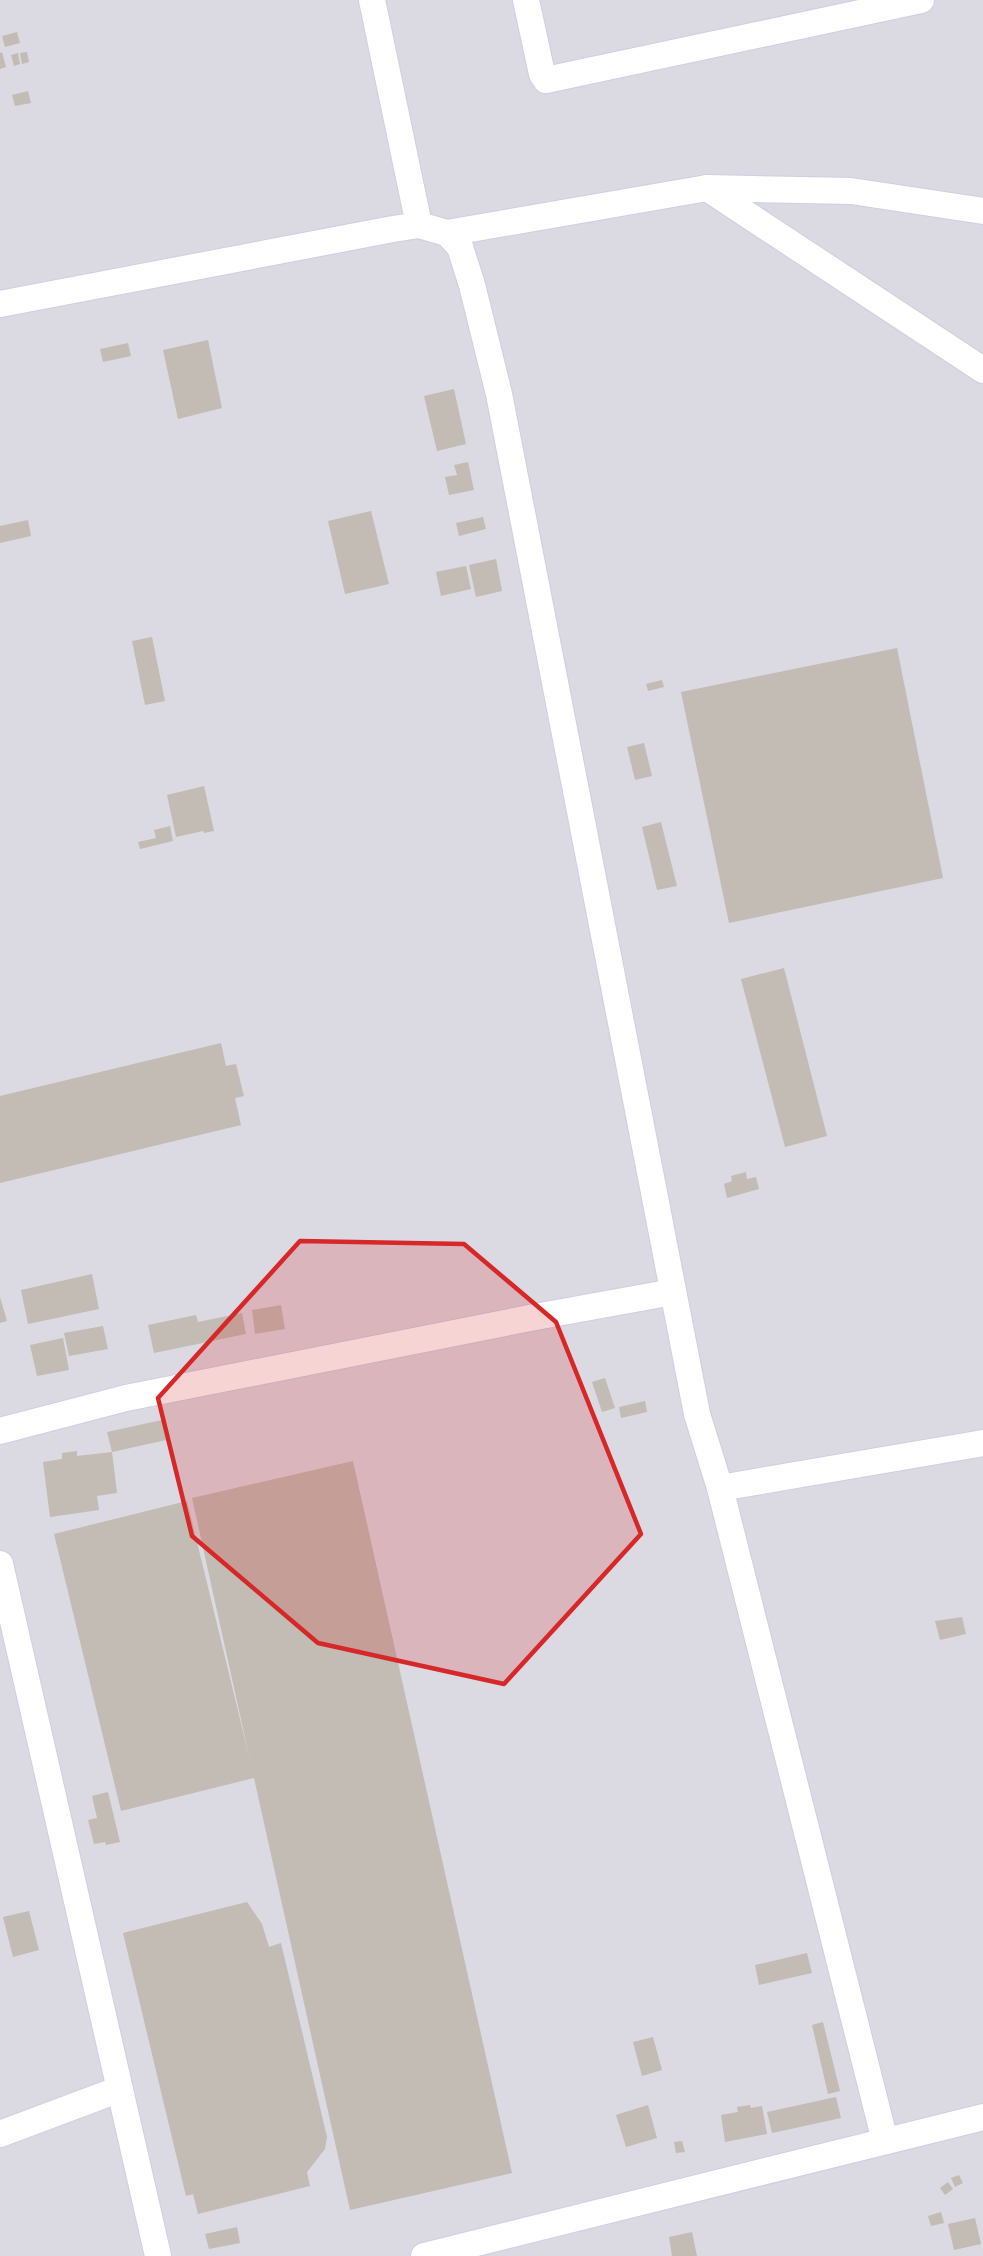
<svg xmlns="http://www.w3.org/2000/svg" width="983" height="2256" viewBox="0 0 983 2256" font-family="Barlow,sans-serif">
	<style>
		.industrial { fill: #dbd9e2 }
		.building { fill: #c2bcb4 }
		.lines { fill: none; stroke-linecap: round; stroke-linejoin: round }
		.minor-casing { stroke: #cdd0e1; stroke-width: 28 }
		.minor { stroke: #fff; stroke-width: 26 }
		.marked { fill: #d62828; fill-opacity: 0.2; stroke: #d62828; stroke-width: 4.5; stroke-linejoin: round }
	</style>
	<rect width="100%" height="100%" fill="#eae2d7"/>
	<rect class="industrial" x="0" y="0" width="983" height="2256"/>
	<g class="building">
		<path d="M17 32 20 43 5 47 2 36Z"/>
		<path d="M2 52 6 67 0 69V53Z"/>
		<path d="M27 52 29 62 22 64 20 53Z"/>
		<path d="M18 53 20 64 14 66 11 55Z"/>
		<path d="M28 91 31 103 15 106 12 95Z"/>
		<path d="M208 340 222 408 178 419 163 350Z"/>
		<path d="M128 343 131 356 103 362 100 349Z"/>
		<path d="M454 389 466 444 437 451 424 396Z"/>
		<path d="M468 462 474 490 449 495 445 477 457 475 454 465Z"/>
		<path d="M371 511 389 584 345 594 328 521Z"/>
		<path d="M483 517 486 529 459 536 456 523Z"/>
		<path d="M28 520 31 536 0 543V526Z"/>
		<path d="M496 559 502 591 476 597 469 565Z"/>
		<path d="M466 566 471 589 441 596 436 572Z"/>
		<path d="M152 637 165 701 145 705 132 641Z"/>
		<path d="M897 648 943 878 729 923 681 692Z"/>
		<path d="M662 680 664 687 648 691 646 684Z"/>
		<path d="M644 743 652 776 635 780 627 747Z"/>
		<path d="M204 786 214 831 204 833 203 831 176 837 167 795Z"/>
		<path d="M661 822 677 886 657 890 642 827Z"/>
		<path d="M170 826 173 841 140 849 138 842 156 838 154 830Z"/>
		<path d="M784 968 827 1136 785 1147 741 979Z"/>
		<path d="M221 1043 226 1066 236 1064 244 1096 235 1098 241 1125 0 1183V1096Z"/>
		<path d="M746 1172 747 1179 756 1177 759 1189 727 1198 724 1184 732 1181 731 1176Z"/>
		<path d="M92 1274 99 1309 28 1324 21 1290Z"/>
		<path d="M0 1297 7 1321 0 1323Z"/>
		<path d="M281 1305 285 1329 255 1334 252 1310Z"/>
		<path d="M242 1313 246 1334 154 1353 148 1325 196 1315 198 1322Z"/>
		<path d="M103 1326 108 1349 69 1356 64 1333Z"/>
		<path d="M63 1338 69 1370 37 1376 30 1345Z"/>
		<path d="M605 1378 615 1408 602 1412 592 1382Z"/>
		<path d="M645 1401 647 1412 621 1418 619 1407Z"/>
		<path d="M162 1420 166 1440 112 1452 117 1493 97 1496 99 1510 50 1517 43 1462 62 1459V1453L77 1451V1456L112 1452 107 1432Z"/>
		<path d="M353 1461 512 2173 350 2210 254 1778 121 1811 54 1534 187 1501 250 1760 192 1498Z"/>
		<path d="M962 1617 966 1634 940 1640 935 1621Z"/>
		<path d="M108 1792 120 1842 106 1845 105 1842 94 1844 88 1820 97 1818 92 1796Z"/>
		<path d="M247 1902 262 1924 269 1947 281 1943 327 2137 325 2149 307 2172 310 2186 198 2214 193 2194 186 2196 123 1933Z"/>
		<path d="M29 1911 39 1950 13 1957 3 1917Z"/>
		<path d="M807 1953 812 1973 759 1985 755 1965Z"/>
		<path d="M823 2022 840 2091 828 2094 812 2025Z"/>
		<path d="M653 2037 662 2070 642 2076 633 2042Z"/>
		<path d="M836 2097 841 2118 772 2133 767 2112Z"/>
		<path d="M648 2105 657 2138 626 2147 616 2115Z"/>
		<path d="M750 2105 751 2108 762 2106 767 2134 725 2142 721 2115 738 2112 737 2107Z"/>
		<path d="M682 2141 685 2152 676 2153 674 2142Z"/>
		<path d="M959 2175 963 2183 955 2187 951 2178Z"/>
		<path d="M948 2182 953 2189 945 2195 940 2188Z"/>
		<path d="M941 2212 944 2223 931 2226 928 2216Z"/>
		<path d="M975 2218 981 2244 954 2250 948 2224Z"/>
		<path d="M237 2227 240 2243 209 2249 205 2234Z"/>
		<path d="M692 2232 697 2256H672L669 2237Z"/>
	</g>
	<g class="lines">
		<g class="minor-casing">
			<g id="minor">
				<path d="M372 0 419 225"/>
				<path d="M526 0 542 74 546 80 921 0"/>
				<path d="M707 188 983 370"/>
				<path d="M447 233 460 247 472 285 499 394 697 1414 720 1488 885 2141"/>
				<path d="M0 304 393 229 419 225 447 233 707 188 851 191 983 211"/>
				<path d="M0 1431 126 1398 535 1317 673 1292"/>
				<path d="M720 1488 983 1443"/>
				<path d="M0 1564 158 2256"/>
				<path d="M0 2134 120 2089"/>
				<path d="M424 2256 983 2117"/>
			</g>
		</g>
		<use href="#minor" class="minor"/>
	</g>
	<path class="marked" d="M300 1241 464 1244 556 1322 641 1534 504 1684 318 1643 192 1536 158 1398Z"/>
</svg>
